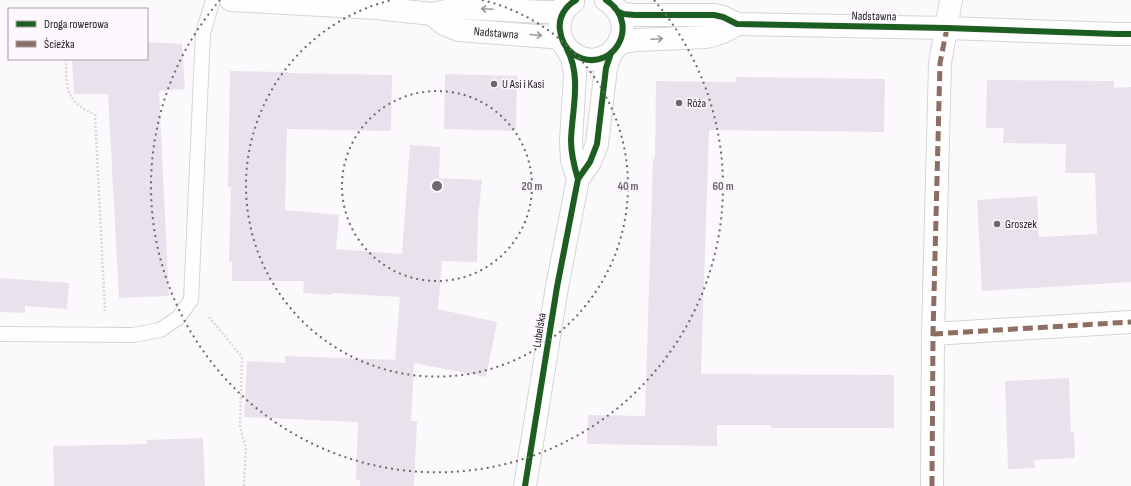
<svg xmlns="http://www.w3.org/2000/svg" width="1131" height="486" viewBox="0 0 1131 486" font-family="'Sofia Sans Condensed',sans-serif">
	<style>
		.building { fill: #e9e2ec }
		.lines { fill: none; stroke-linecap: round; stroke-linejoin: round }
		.service-casing { stroke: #d6d3d6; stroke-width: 16 }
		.minor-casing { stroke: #d6d3d6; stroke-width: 24 }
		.tertiary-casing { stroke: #d6d3d6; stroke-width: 24 }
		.path { stroke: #dadada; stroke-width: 2.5; stroke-dasharray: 2 2; stroke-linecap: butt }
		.service { stroke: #fffeff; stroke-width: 14 }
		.minor { stroke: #fffeff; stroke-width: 22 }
		.tertiary { stroke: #fffeff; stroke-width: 22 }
		.quiet { stroke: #8d6e63; stroke-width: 5; stroke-dasharray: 10 5; stroke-linecap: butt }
		.cycleway-casing { stroke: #fdf8fe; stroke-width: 8 }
		.cycleway { stroke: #1b5e20; stroke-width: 6 }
		.oneway { stroke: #99989a }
		.ring { fill: none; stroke: #6b696c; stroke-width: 2; stroke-dasharray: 2 4 }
		.poi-dot { fill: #6b696c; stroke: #fdf8fe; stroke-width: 1.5 }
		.labels { text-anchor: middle; stroke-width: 3; stroke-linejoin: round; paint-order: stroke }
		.street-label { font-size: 12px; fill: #1d1b1e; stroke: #fdf8fe }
		.poi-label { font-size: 12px; fill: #1d1b1e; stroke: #fdf8fe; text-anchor: start }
		.centre { fill: #6b696c; stroke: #fdf8fe; stroke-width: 2 }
		.ring-label { font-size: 12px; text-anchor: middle; font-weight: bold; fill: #6b696c; stroke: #fdf8fe; stroke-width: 3; stroke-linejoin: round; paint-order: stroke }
	</style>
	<rect width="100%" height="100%" fill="#fcf9fd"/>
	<g class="building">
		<path d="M147 42 182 44 185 89 159 91 169 296 119 298 108 94H74L72 59H147Z"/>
		<path d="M230 71 288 72V73L392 75 391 131 287 129 285 210 339 215 336 249 402 254 410 145 440 147 439 178 482 180 478 217 477 262 442 261 438 309 497 322 486 377 414 363 411 421H417L414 486H360V480L356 479 358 422 244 417 247 361 285 363V356L398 360 395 359 400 297 333 293 332 295 303 293 304 281H232V262H229L231 187H228Z"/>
		<path d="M445 74 517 76 516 131 444 129Z"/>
		<path d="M736 77 885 79 884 132 709 130 701 374 894 375V428H771V425H717V446L587 444 588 415 645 416 653 159H655L656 81 736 82Z"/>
		<path d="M987 80 1114 81V88L1131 87V282L982 291 977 200 1037 196 1039 237 1097 234 1095 173H1065L1066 144 1003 143 1004 128H986Z"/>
		<path d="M0 278 69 283 67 309 25 306V313L0 312Z"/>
		<path d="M1069 378 1071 432H1074L1075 458 1034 460 1035 468 1008 469 1005 381Z"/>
		<path d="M203 438 205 486H54L53 446 147 444V440Z"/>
	</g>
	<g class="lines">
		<g class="service-casing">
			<path id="service" d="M0 334 133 335 160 330 178 318 191 300 203 33 213 0"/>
		</g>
		<g class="minor-casing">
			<g id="minor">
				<path d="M619 12 623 14 635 15H714L723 17 737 24 947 28 1117 34H1131"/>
				<path d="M618 45 624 42 637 40 706 37C717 35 727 31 737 24"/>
				<path d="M933 334 1131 322"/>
				<path d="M932 486 933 334 940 63 951 0"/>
			</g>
		</g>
		<g class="tertiary-casing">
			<g id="tertiary">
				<path d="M231 0 376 8 432 14 451 10 464 8 543 12 558 11 567 7"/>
				<path d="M573 2C563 8 558 20 560 31 561 41 566 49 574 54 610 77 644 24 606 0"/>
				<path id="s1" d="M432 14 444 24 459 30 551 37 557 38 563 42"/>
				<path d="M566 47 572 58 575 75 571 141 572 160 578 179"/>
				<path d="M525 486 557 287 578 179 590 162 597 144 606 68 611 53"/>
			</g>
		</g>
		<g class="path">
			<path d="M66 59C67 90 64 100 95 115L105 311"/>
			<path d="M209 317 242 357 240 427 246 448 244 486"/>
		</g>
		<use href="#service" class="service"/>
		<use href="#minor" class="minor"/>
		<use href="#tertiary" class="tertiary"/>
		<g class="quiet">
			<path d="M933 334 1131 322"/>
			<path d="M932 486 933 334 940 63 947 28"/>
		</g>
		<g class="cycleway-casing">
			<g id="cycleway">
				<path d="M576 0C565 6 558 18 560 30 561 40 565 48 573 54 610 78 644 25 606 0"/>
				<path d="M619 12 623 14 635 15H714L723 17 737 24 947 28 1117 34H1131"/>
				<path d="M567 49C582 77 572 110 571 140 571 153 574 166 578 179"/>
				<path d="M525 486 557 287 578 179 590 162 597 144 606 68 611 53"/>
			</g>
		</g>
		<use href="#cycleway" class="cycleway"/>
	</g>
	<defs><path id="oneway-shaft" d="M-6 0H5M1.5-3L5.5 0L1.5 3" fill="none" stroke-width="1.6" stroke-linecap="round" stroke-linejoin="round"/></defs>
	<g class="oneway">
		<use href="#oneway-shaft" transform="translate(487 9) rotate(-177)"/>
		<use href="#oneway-shaft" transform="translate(536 35) rotate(5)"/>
		<use href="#oneway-shaft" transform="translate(657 39) rotate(-3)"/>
	</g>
	<g class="ring">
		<circle cx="437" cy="186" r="95"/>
		<path d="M482 0A191 191 0 1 1 392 0"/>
		<path d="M654 0A286 286 0 1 1 220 0"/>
	</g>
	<g class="poi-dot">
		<circle cx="494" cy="84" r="4"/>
		<circle cx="679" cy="103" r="4"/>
		<circle cx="997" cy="224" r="4"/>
	</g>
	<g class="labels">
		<g class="street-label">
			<text transform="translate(874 16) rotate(1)" y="4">Nadstawna</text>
			<text dy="4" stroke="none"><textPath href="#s1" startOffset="69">Nadstawna</textPath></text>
			<text transform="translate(539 330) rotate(-81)" y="4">Lubelska</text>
		</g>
		<g class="poi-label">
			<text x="502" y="88">U Asi i Kasi</text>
			<text x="687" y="107">Róża</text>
			<text x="1005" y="228">Groszek</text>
		</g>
	</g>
	<circle cx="437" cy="186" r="6" class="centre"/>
	<g class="ring-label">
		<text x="532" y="190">20 m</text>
		<text x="628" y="190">40 m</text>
		<text x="723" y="190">60 m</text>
	</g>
	<rect x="8" y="8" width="140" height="52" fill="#fdf8fe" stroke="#a3a0a4"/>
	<rect x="16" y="21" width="20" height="6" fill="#1b5e20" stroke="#a3a0a4"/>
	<text x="44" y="28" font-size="12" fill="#1d1b1e">Droga rowerowa</text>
	<rect x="16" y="41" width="20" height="6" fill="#8d6e63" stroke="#a3a0a4"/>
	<text x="44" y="48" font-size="12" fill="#1d1b1e">Ścieżka</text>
</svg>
